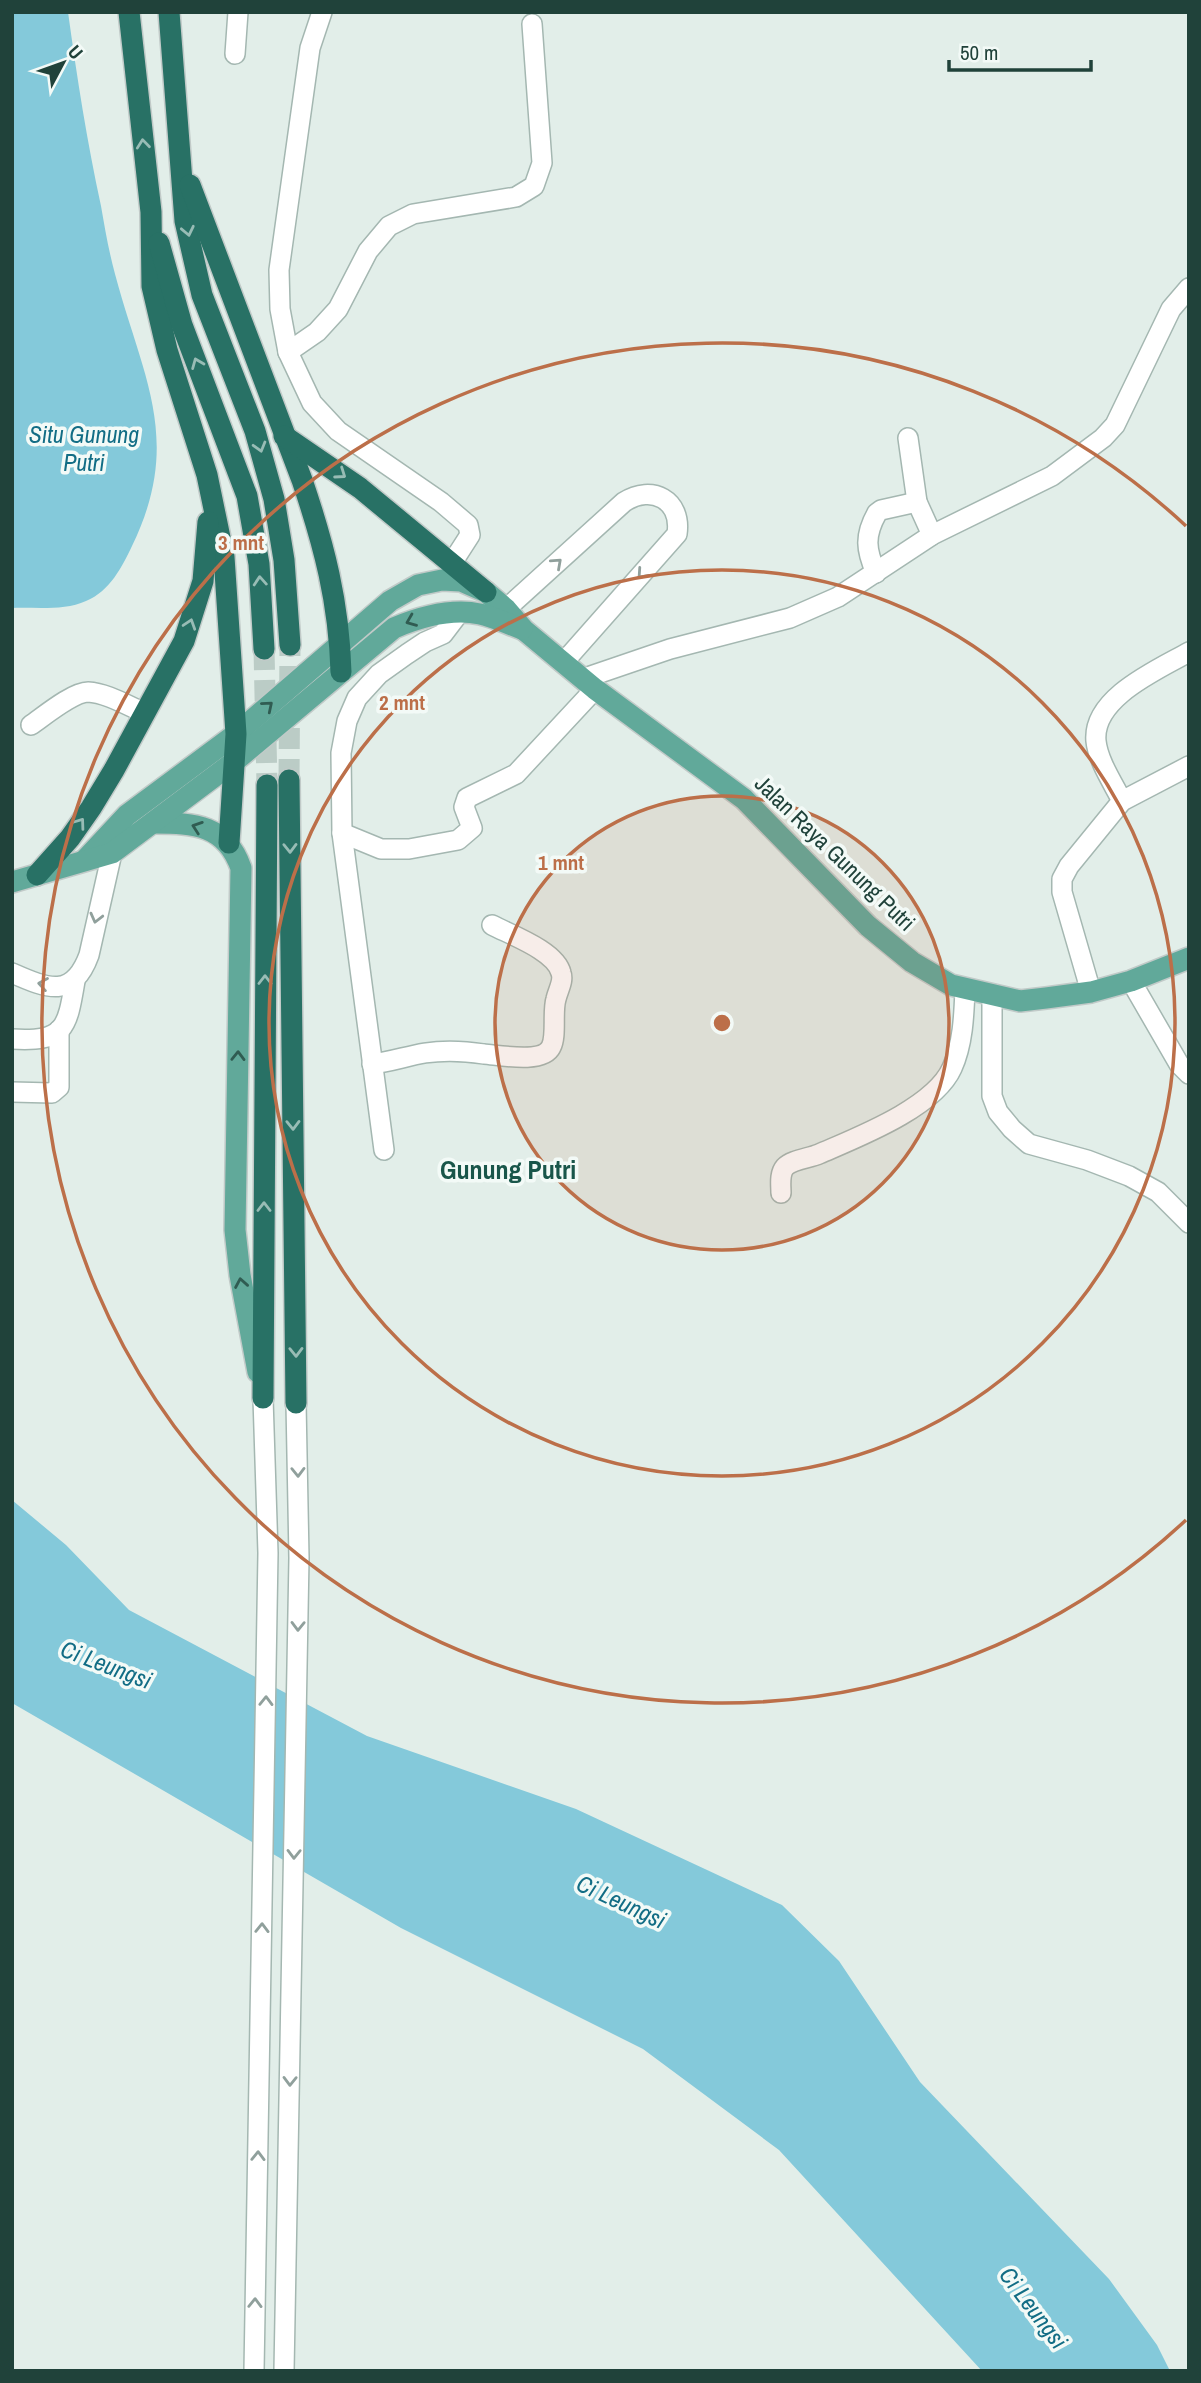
<svg xmlns="http://www.w3.org/2000/svg" width="1201" height="2383" viewBox="0 0 1201 2383" font-family="'Archivo Narrow',sans-serif">
	<style>
		.water { fill: #84c9da }
		.lines { fill: none; stroke-linecap: round; stroke-linejoin: round }
		.highway-tunnel { stroke: #bbccc6; stroke-width: 21; stroke-dasharray: 21 10; stroke-linecap: butt }
		.minor-casing { stroke: #a4b7b1; stroke-width: 22 }
		.major-casing { stroke: #c1cac8; stroke-width: 24 }
		.highway-casing { stroke: #c1cac8; stroke-width: 24 }
		.minor { stroke: #fff; stroke-width: 19 }
		.major { stroke: #61a99a; stroke-width: 21 }
		.highway { stroke: #287165; stroke-width: 21 }
		.oneway { stroke: #98bcb5 }
		.oneway2 { stroke: #90a09c }
		.oneway3 { stroke: #305c52 }
		.ring { fill: none; stroke: #bc6f49; stroke-width: 3.5 }
		.labels { text-anchor: middle; stroke-width: 7; stroke-linejoin: round; paint-order: stroke }
		.street-label { font-size: 23px; fill: #20423a; stroke: #f3faf7 }
		.water-label { font-size: 24px; font-style: italic; fill: #126d85; stroke: #f3faf7 }
		.quarter-label { font-size: 26px; font-weight: bold; fill: #19564a; stroke: #f3faf7 }
		.centre { fill: #bc6f49; stroke: #f3faf7; stroke-width: 3.5 }
		.ring-label { font-size: 21px; text-anchor: middle; font-weight: bold; fill: #bc6f49; stroke: #f3faf7; stroke-width: 7; stroke-linejoin: round; paint-order: stroke }
	</style>
	<rect width="100%" height="100%" fill="#e2eee9"/>
	<g class="water">
		<path d="M12 12H68C77 78 87 141 101 206 105 229 109 252 115 274 142 376 184 439 132 546 122 567 110 591 86 601 64 611 36 607 12 608Z"/>
		<path d="M12 1500 66 1545 129 1610 367 1736 576 1809 782 1905 839 1961 920 2082 1109 2279 1157 2345 1170 2371H982L779 2150 643 2049 401 1928 12 1703Z"/>
	</g>
	<g class="lines">
		<g class="highway-tunnel">
			<path d="M264 649 267 785"/>
			<path d="M289 780 290 645"/>
		</g>
		<g class="minor-casing">
			<g id="minor">
				<path d="M322 12 310 48 279 270 280 309 288 352 312 403 338 431 441 502 468 525 470 535 452 563"/>
				<path d="M235 54 238 12"/>
				<path d="M288 352 317 332 338 309 368 251 389 226 413 214 516 197 534 186 542 163 532 24"/>
				<path d="M908 438 917 502 932 535"/>
				<path d="M876 573C866 550 864 536 877 513L881 510 917 502"/>
				<path d="M506 609 624 502C652 484 682 500 677 534L563 663"/>
				<path d="M582 679 670 649 790 618 838 597 932 535 1052 476 1103 438 1115 425 1171 309 1189 288"/>
				<path d="M31 725C44 716 73 692 88 692 107 693 128 706 145 713"/>
				<path d="M1122 801C1113 783 1098 761 1096 741 1092 698 1157 670 1189 652"/>
				<path d="M342 833 381 849H409L458 840 472 828 464 807 467 798 516 774 595 689"/>
				<path d="M12 973C48 989 73 999 89 955L112 853"/>
				<path d="M1131 981 1179 1064 1189 1074"/>
				<path d="M1091 992 1062 892V879L1069 866 1122 801 1189 766"/>
				<path d="M992 996V1096L998 1112 1012 1129 1029 1144 1087 1160 1129 1176 1158 1192 1189 1223"/>
				<path d="M12 1039C65 1042 67 1029 75 981"/>
				<path d="M372 1064C390 1062 407 1056 425 1053 444 1050 465 1051 484 1054 499 1055 543 1064 551 1047 557 1036 552 1012 556 999 558 990 564 981 561 973 556 951 511 935 492 925"/>
				<path d="M12 1092 52 1093 59 1087V1030"/>
				<path d="M384 1150 342 833 341 753 347 721 357 698 379 674 407 654 425 642 443 634 459 613"/>
				<path d="M781 1193C781 1185 779 1174 785 1167 791 1160 810 1158 819 1154 858 1137 934 1108 952 1068 963 1044 964 1015 965 989"/>
				<path d="M254 2371 268 1553 263 1398"/>
				<path d="M284 2371 299 1558 296 1403"/>
			</g>
		</g>
		<g class="major-casing">
			<g id="major">
				<path d="M154 823C195 823 226 825 241 868L235 1230 240 1275 258 1372"/>
				<path d="M85 860 127 815 236 734 390 601 418 585 442 580 461 581 486 592 506 609 524 630 595 689 744 799 868 926 912 962 951 985 1020 1001 1046 998 1091 992 1131 981 1189 958"/>
				<path d="M12 882 112 853 235 761 394 628C420 617 451 608 480 614 494 617 508 624 522 629"/>
			</g>
		</g>
		<g class="highway-casing">
			<g id="highway">
				<path d="M129 12 151 212 152 286 167 350 207 475 224 557 236 734 229 843"/>
				<path d="M169 12 185 221 202 295 255 431 274 499 284 560 290 645"/>
				<path d="M190 185 302 480C324 545 339 602 341 672"/>
				<path d="M159 243 182 325 247 496 259 564 264 649"/>
				<path d="M284 436 360 488 486 592"/>
				<path d="M289 780 296 1403"/>
				<path d="M37 875 70 838 91 808 114 770 184 641 203 581 208 522"/>
				<path d="M263 1398 267 785"/>
			</g>
		</g>
		<use href="#minor" class="minor"/>
		<use href="#major" class="major"/>
		<use href="#highway" class="highway"/>
	</g>
	<defs><path id="oneway-chevron" d="M-2-3.5L2.5 0L-2 3.5" fill="none" stroke-width="1.6" stroke-linecap="round" stroke-linejoin="round" transform="scale(1.75)"/></defs>
	<g class="oneway">
		<use href="#oneway-chevron" transform="translate(143 144) rotate(-96)"/>
		<use href="#oneway-chevron" transform="translate(188 231) rotate(78)"/>
		<use href="#oneway-chevron" transform="translate(197 363) rotate(-112)"/>
		<use href="#oneway-chevron" transform="translate(260 447) rotate(74)"/>
		<use href="#oneway-chevron" transform="translate(341 474) rotate(35)"/>
		<use href="#oneway-chevron" transform="translate(260 581) rotate(-94)"/>
		<use href="#oneway-chevron" transform="translate(190 624) rotate(-72)"/>
		<use href="#oneway-chevron" transform="translate(80 823) rotate(-54)"/>
		<use href="#oneway-chevron" transform="translate(290 848) rotate(89)"/>
		<use href="#oneway-chevron" transform="translate(265 980) rotate(-90)"/>
		<use href="#oneway-chevron" transform="translate(293 1125) rotate(89)"/>
		<use href="#oneway-chevron" transform="translate(264 1207) rotate(-90)"/>
		<use href="#oneway-chevron" transform="translate(296 1352) rotate(89)"/>
	</g>
	<g class="oneway2">
		<use href="#oneway-chevron" transform="translate(557 563) rotate(-42)"/>
		<use href="#oneway-chevron" transform="translate(642 574) rotate(132)"/>
		<use href="#oneway-chevron" transform="translate(96 918) rotate(104)"/>
		<use href="#oneway-chevron" transform="translate(43 984) rotate(-170)"/>
		<use href="#oneway-chevron" transform="translate(298 1472) rotate(89)"/>
		<use href="#oneway-chevron" transform="translate(298 1626) rotate(91)"/>
		<use href="#oneway-chevron" transform="translate(266 1701) rotate(-89)"/>
		<use href="#oneway-chevron" transform="translate(294 1854) rotate(91)"/>
		<use href="#oneway-chevron" transform="translate(262 1928) rotate(-89)"/>
		<use href="#oneway-chevron" transform="translate(290 2081) rotate(91)"/>
		<use href="#oneway-chevron" transform="translate(258 2156) rotate(-89)"/>
		<use href="#oneway-chevron" transform="translate(255 2303) rotate(-89)"/>
	</g>
	<g class="oneway3">
		<use href="#oneway-chevron" transform="translate(411 621) rotate(158)"/>
		<use href="#oneway-chevron" transform="translate(268 706) rotate(-40)"/>
		<use href="#oneway-chevron" transform="translate(197 827) rotate(-161)"/>
		<use href="#oneway-chevron" transform="translate(238 1056) rotate(-89)"/>
		<use href="#oneway-chevron" transform="translate(241 1283) rotate(-100)"/>
	</g>
	<circle cx="722" cy="1023" r="227" fill="#bc6f49" fill-opacity=".12"/>
	<g class="ring">
		<circle cx="722" cy="1023" r="227"/>
		<circle cx="722" cy="1023" r="453"/>
		<path d="M1186 1520A680 680 0 1 1 1186 526"/>
	</g>
	<g class="labels">
		<g class="street-label">
			<text transform="translate(835 853) rotate(44)" y="8">Jalan Raya Gunung Putri</text>
		</g>
		<g class="water-label">
			<text x="84" y="443">Situ Gunung<tspan x="84" dy="28">Putri</tspan></text>
			<text transform="translate(106 1665) rotate(21)" y="8">Ci Leungsi</text>
			<text transform="translate(621 1902) rotate(25)" y="8">Ci Leungsi</text>
			<text transform="translate(1033 2308) rotate(53)" y="8">Ci Leungsi</text>
		</g>
		<g class="quarter-label">
			<text x="508" y="1179">Gunung Putri</text>
		</g>
	</g>
	<circle cx="722" cy="1023" r="10" class="centre"/>
	<g class="ring-label">
		<text x="241" y="550">3 mnt</text>
		<text x="402" y="710">2 mnt</text>
		<text x="561" y="870">1 mnt</text>
	</g>
	<rect width="1201" height="2383" fill="none" stroke="#20423a" stroke-width="28"/>
	<g transform="translate(63 63) rotate(49)" stroke="#f3faf7" stroke-width="5" paint-order="stroke">
	<path d="M0-5L12 26L0 18L-12 26Z" fill="#20423a"/>
	<text y="-10" font-size="19" font-weight="bold" text-anchor="middle" fill="#20423a">U</text>
	</g>
	<path d="M949 60v10h142v-10" fill="none" stroke="#20423a" stroke-width="3.5"/>
	<text x="960" y="60" font-size="21" fill="#20423a" stroke="#f3faf7" stroke-width="5" paint-order="stroke">50 m</text>
</svg>
